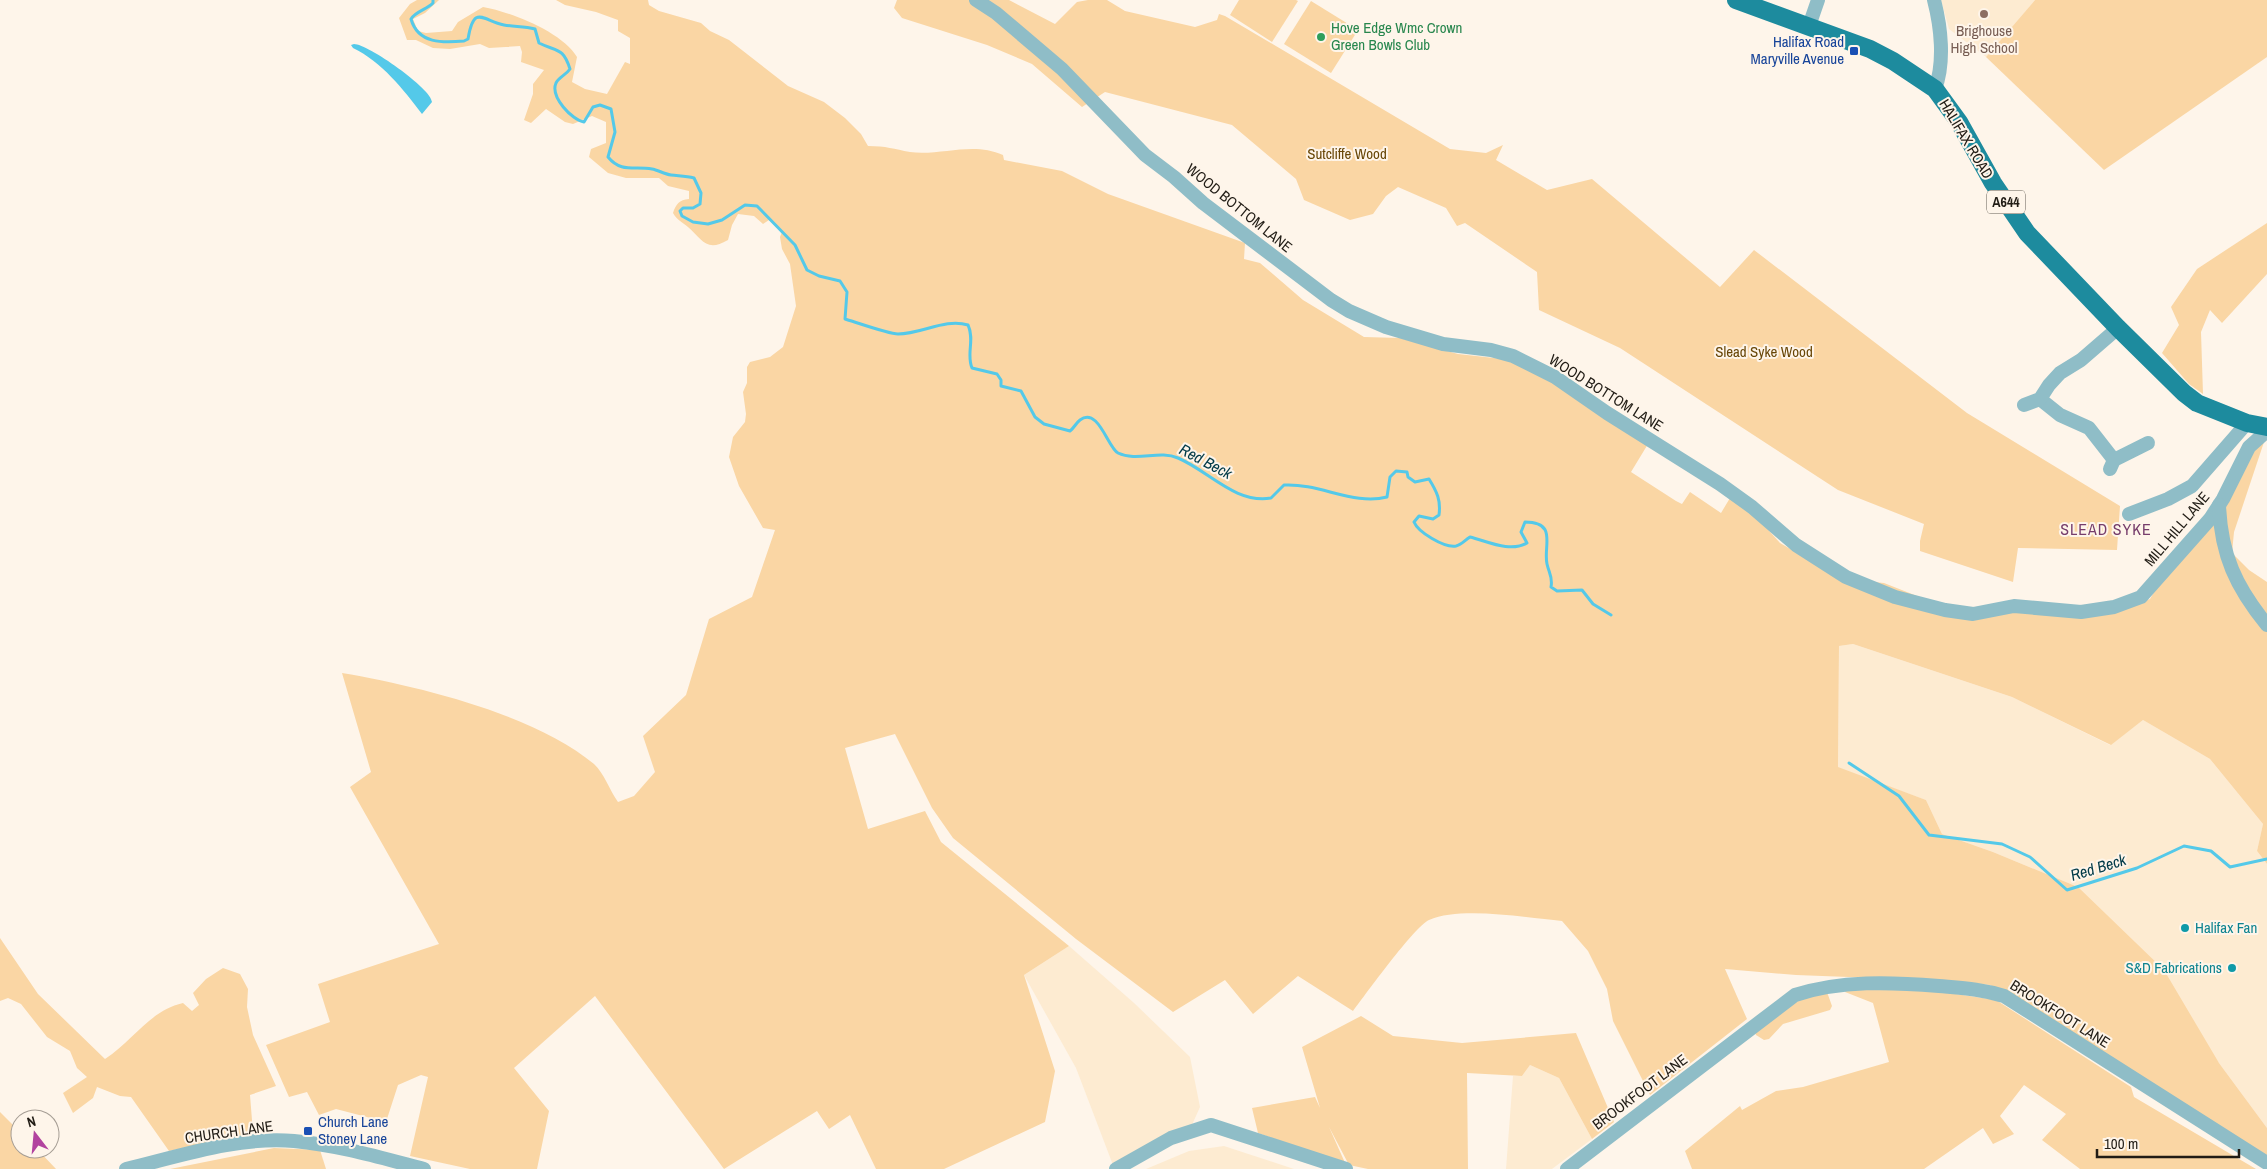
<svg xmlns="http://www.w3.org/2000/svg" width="2267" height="1169" viewBox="0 0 2267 1169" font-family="'Archivo Narrow',sans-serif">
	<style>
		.built { fill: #fdebd1 }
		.green { fill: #fad6a4 }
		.water { fill: #54c9e9 }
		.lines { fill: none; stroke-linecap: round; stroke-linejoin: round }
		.stream { stroke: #54c9e9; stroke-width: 3 }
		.minor { stroke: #8fbdc7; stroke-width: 14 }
		.major { stroke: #1d8b9e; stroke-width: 18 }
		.education-dot { fill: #8d6e63; stroke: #fef5ea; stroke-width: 2 }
		.leisure-dot { fill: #2e9e5b; stroke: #fef5ea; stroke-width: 2 }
		.transit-dot { fill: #1a4fb4; stroke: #fef5ea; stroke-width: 2 }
		.culture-dot { fill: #0f9aa8; stroke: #fef5ea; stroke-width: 2 }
		.labels { text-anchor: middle; stroke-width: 4; stroke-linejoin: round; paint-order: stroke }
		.shield { fill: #fef5ea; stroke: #635d55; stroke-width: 1 }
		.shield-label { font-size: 14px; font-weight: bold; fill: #211c15 }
		.leisure-label { font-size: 15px; fill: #27864d; stroke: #fef5ea; text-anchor: start }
		.education-label { font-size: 15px; fill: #785e54; stroke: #fef5ea }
		.transit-label { font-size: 15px; fill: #164399; stroke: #fef5ea; text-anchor: end }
		.street-label { font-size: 15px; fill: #211c15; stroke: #fef5ea }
		.park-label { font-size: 15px; fill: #684606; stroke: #fef5ea }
		.culture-label { font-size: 15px; fill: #0d838f; stroke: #fef5ea; text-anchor: start }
		.water-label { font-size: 16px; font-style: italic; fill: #033b48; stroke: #fef5ea }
		.neighbourhood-label { font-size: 16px; letter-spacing: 1px; fill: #763d6b; stroke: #fef5ea }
	</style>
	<rect width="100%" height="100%" fill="#fef5ea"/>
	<g class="built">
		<path d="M1941 0H2035L1986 57 1949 29Z"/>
		<path d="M1853 644 2012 697 2110 745 2143 720 2210 759 2263 824 2257 851 2267 864V1128L2219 1063 2078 887 1993 852 1942 834 1926 800 1838 768 1839 646Z"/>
		<path d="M1069 946 1134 1003 1190 1057 1200 1107 1191 1127 1113 1165 1076 1068 1024 975Z"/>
		<path d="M1530 1065 1559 1078 1592 1139 1552 1169H1506L1513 1076H1522Z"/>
		<path d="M1224 1146 1294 1169H1146L1189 1151Z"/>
	</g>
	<g class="green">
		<path d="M417 0H439L425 13 413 19 418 31 426 33 452 31 458 22 483 7C511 12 562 32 577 57L572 82 585 89 607 94 625 62 630 64V38L618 31V20L596 12 565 5 556 0H648L649 5 659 11 701 23 710 31 729 40 788 86 824 102 845 118 861 134 868 146C886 146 894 149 910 152 941 156 973 141 1003 155L1004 160 1062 171 1108 194 1245 243 1244 259 1260 263 1303 300 1364 337 1400 338 1458 354 1503 359 1543 375 1648 444 1631 472 1676 501 1682 504 1690 492 1721 513 1730 498 1756 516 1780 543 1842 579 1884 583 1945 607 2116 610 2150 599 2162 578 2260 440 2266 436 2234 532 2232 553 2249 570 2267 582V864L2257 851 2263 824 2210 759 2143 720 2111 745 2012 697 1853 644 1839 646 1838 767 1926 800 1942 834 1993 852 2078 887 2164 970 2219 1063 2267 1128V1156L2018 1000 1990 985 1954 981 1796 975 1725 969 1747 1019 1650 1095 1613 1021 1607 989 1588 951 1562 921C1526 918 1462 906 1429 920 1414 927 1366 994 1353 1011L1298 976 1253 1014 1225 980 1173 1012 1076 939 953 838 932 808 895 734 845 748 868 829 925 811 941 842 1069 946 1024 975 1055 1071 1045 1122 944 1169H876L850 1115 829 1129 817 1111 724 1169 595 996 514 1068 549 1111 537 1169H470L410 1156 428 1077 421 1075 398 1085 386 1122 336 1109 319 1115 307 1092 289 1097 266 1045 330 1022 318 984 439 944 350 787 371 772 342 673C418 686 534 714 594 764 604 773 610 791 618 802L634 796 655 772 643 736 686 695 709 619 752 597 775 530 763 528 739 486 729 457 733 437 745 422 746 414 743 392 747 383V367L750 362 770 357 783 347 796 306 790 264 782 249 780 237 782 232 769 220 763 224 754 216 738 214 732 225 728 240C706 253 702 239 688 227 682 222 677 220 673 213 676 204 679 200 689 199V191L668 186 659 178H626L608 173 589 157 591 149 606 143V122L592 116 573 124 565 122 546 109 531 123 524 120 533 94V84L544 70 521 62 522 52 520 46 489 48 480 44 450 49 433 48 416 40H407L399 18 410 4Z"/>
		<path d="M897 0H1009L1055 24 1077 2 1088 0H1107L1125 11 1195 27 1217 20 1219 14 1225 16 1450 149 1486 153 1503 145 1496 160 1547 190 1592 179 1720 287 1754 250 1967 413 2120 506 2117 550 2018 548 2013 582 1920 551V541L1924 524 1838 490 1620 348 1539 310 1537 272 1465 223 1457 226 1446 208 1398 187 1386 196 1373 214 1350 220 1304 200 1296 179 1232 125 1105 92 1082 107 1032 64 987 45 902 18 894 8Z"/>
		<path d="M1239 0H1296L1298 1 1272 42 1230 15Z"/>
		<path d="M2035 0H2267V57L2104 170 1986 57Z"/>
		<path d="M1311 1 1358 30 1331 73 1284 44Z"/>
		<path d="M2267 223V274L2222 323 2210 310 2201 332 2203 394 2189 384 2162 353 2179 325 2171 307 2197 269Z"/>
		<path d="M0 938 38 994 105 1059C134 1040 149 1011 183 1003L192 1011 199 1005 193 993 206 979 223 968 240 974 248 989 247 1007 253 1035 276 1086 250 1095 253 1133 169 1151 131 1097 120 1096 97 1087 93 1098 73 1113 63 1093 87 1077 77 1068 70 1051 47 1037 21 1004 8 998 0 1001Z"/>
		<path d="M1902 986 1996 1000 2131 1087 2134 1097 2256 1169H2080L2042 1140 2066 1114 2024 1085 2000 1116 2014 1134 1993 1144 1983 1128 1924 1169H1692L1685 1151 1740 1106 1742 1110 1776 1091 1803 1087 1889 1062 1873 1003 1845 992V989Z"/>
		<path d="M1827 992 1832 1006 1830 1010 1783 1024 1769 1039 1764 1040 1756 1035 1755 1032 1794 1001Z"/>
		<path d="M1361 1016 1393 1036 1462 1043 1576 1033 1614 1122 1592 1139 1559 1078 1530 1065 1522 1076 1467 1073 1468 1169H1368L1349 1165 1329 1127 1346 1165 1258 1133 1252 1108 1315 1097 1320 1108 1302 1047Z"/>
		<path d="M0 1112 20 1132V1149H37L56 1169H0Z"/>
		<path d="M274 1148 320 1150 326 1169H170Z"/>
	</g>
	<path class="water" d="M354 44C368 44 432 89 432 102L422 114C403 89 382 62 353 48L351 45Z"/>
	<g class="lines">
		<g class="stream">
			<path d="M433 0V3C426 10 416 11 411 19 418 44 443 43 464 41L468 39C474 3 483 21 504 25 515 27 524 26 535 29L539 43C557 52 563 47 570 69 566 75 559 77 556 83 550 97 572 120 584 122L593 107 600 105 611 109 615 132 608 157C621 173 634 166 652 169 658 170 664 174 671 175 679 176 686 176 694 178L701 193 700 204 693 208H683L680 211 682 216 693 222 708 224 722 220 745 205 757 206 795 245 807 270 819 276 840 281 847 292 845 319C855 322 889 334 898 334 922 334 945 318 968 325 975 340 966 354 972 368L997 374 1001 380V386L1021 391 1035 417 1044 424 1070 431C1074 428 1076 423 1080 420 1098 406 1108 448 1118 453 1137 462 1159 450 1178 458 1209 471 1235 504 1271 498L1284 485C1320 483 1354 506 1387 497L1390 477 1396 471 1407 472 1408 477 1415 482 1429 479C1437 492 1441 500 1439 515L1433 519 1419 516 1414 522C1418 532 1444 548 1456 546 1461 545 1465 540 1470 537 1487 541 1510 553 1527 543L1521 532 1525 522C1558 522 1543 546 1547 564 1549 573 1553 577 1551 587L1557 591 1582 590 1593 604 1611 615"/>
			<path d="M1849 763 1899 796 1929 835 2002 844 2030 857 2067 890 2137 868 2184 846 2211 851 2230 867 2267 859"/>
		</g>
		<g class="minor">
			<path d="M976 0 996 13 1062 69 1145 155 1174 177 1203 203 1331 300 1349 311 1386 327 1443 344 1491 350 1513 356 1555 377 1607 413 1720 484 1752 507 1796 545 1846 577 1895 597 1945 610 1973 614 2014 606 2081 612 2114 607 2141 597 2210 519 2223 499 2249 447 2267 431"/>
			<path d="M1934 0C1941 27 1945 62 1935 89"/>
			<path d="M1809 26 1818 0"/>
			<path d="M2040 399 2060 415 2089 428 2114 460"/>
			<path d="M2024 405 2040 399 2049 385 2060 373 2081 360 2118 328"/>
			<path d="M2110 469 2114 460 2148 443"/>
			<path d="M2219 505C2221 555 2236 587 2267 625"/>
			<path d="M2129 514 2168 499 2192 486 2247 423"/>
			<path d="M126 1169C180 1156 239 1136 294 1141 338 1145 382 1158 424 1169"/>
			<path d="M1116 1169 1171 1138 1211 1125 1346 1169"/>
			<path d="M1567 1169 1795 995C1841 980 1891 982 1939 986 1961 988 1982 989 2004 996L2267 1163"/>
		</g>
		<path class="major" d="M1736 0 1870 49 1893 61 1935 89 1959 122 1993 183 2027 233 2118 328 2184 393 2197 403 2247 423 2267 427"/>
	</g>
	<circle class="education-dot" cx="1984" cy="14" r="5"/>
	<circle class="leisure-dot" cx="1321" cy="37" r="5"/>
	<g class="transit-dot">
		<rect x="1849" y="46" width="10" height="10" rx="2.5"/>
		<rect x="303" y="1126" width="10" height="10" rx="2.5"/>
	</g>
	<g class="culture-dot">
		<circle cx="2185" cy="928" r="5"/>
		<circle cx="2232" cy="968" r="5"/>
	</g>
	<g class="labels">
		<rect class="shield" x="1987" y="190.5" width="38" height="23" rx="4"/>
		<g class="shield-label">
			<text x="2006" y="207">A644</text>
		</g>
		<g class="leisure-label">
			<text x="1331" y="33">Hove Edge Wmc Crown<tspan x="1331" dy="17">Green Bowls Club</tspan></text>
		</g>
		<g class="education-label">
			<text x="1984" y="36">Brighouse<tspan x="1984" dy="17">High School</tspan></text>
		</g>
		<g class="transit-label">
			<text x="1844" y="47">Halifax Road<tspan x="1844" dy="17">Maryville Avenue</tspan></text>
			<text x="318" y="1127" text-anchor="start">Church Lane<tspan x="318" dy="17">Stoney Lane</tspan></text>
		</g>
		<g class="street-label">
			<text transform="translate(1966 139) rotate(59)" y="5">HALIFAX ROAD</text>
			<text transform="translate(1239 208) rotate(39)" y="5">WOOD BOTTOM LANE</text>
			<text transform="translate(1606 393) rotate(32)" y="5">WOOD BOTTOM LANE</text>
			<text transform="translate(2177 529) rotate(-50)" y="5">MILL HILL LANE</text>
			<text transform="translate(2060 1014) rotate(32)" y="5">BROOKFOOT LANE</text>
			<text transform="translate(1640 1092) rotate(-37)" y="5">BROOKFOOT LANE</text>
			<text transform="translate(229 1132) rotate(-8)" y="5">CHURCH LANE</text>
		</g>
		<g class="park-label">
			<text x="1347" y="159">Sutcliffe Wood</text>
			<text x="1764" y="357">Slead Syke Wood</text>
		</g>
		<g class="culture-label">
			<text x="2195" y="933">Halifax Fan</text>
			<text x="2222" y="973" text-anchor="end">S&amp;D Fabrications</text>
		</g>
		<g class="water-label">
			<text transform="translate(1206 461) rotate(28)" y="6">Red Beck</text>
			<text transform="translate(2098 867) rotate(-17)" y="6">Red Beck</text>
		</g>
		<g class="neighbourhood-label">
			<text x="2106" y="535">SLEAD SYKE</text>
		</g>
	</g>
	<g transform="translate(35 1134) rotate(344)"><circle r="24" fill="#fef5ea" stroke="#a69e95"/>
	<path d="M0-4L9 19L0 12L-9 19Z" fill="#b2429f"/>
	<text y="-8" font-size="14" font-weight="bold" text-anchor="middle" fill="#211c15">N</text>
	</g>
	<path d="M2097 1149v8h142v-8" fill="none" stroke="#211c15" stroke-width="2.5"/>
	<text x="2104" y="1149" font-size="15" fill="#211c15" stroke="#fef5ea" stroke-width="4" paint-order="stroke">100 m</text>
</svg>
